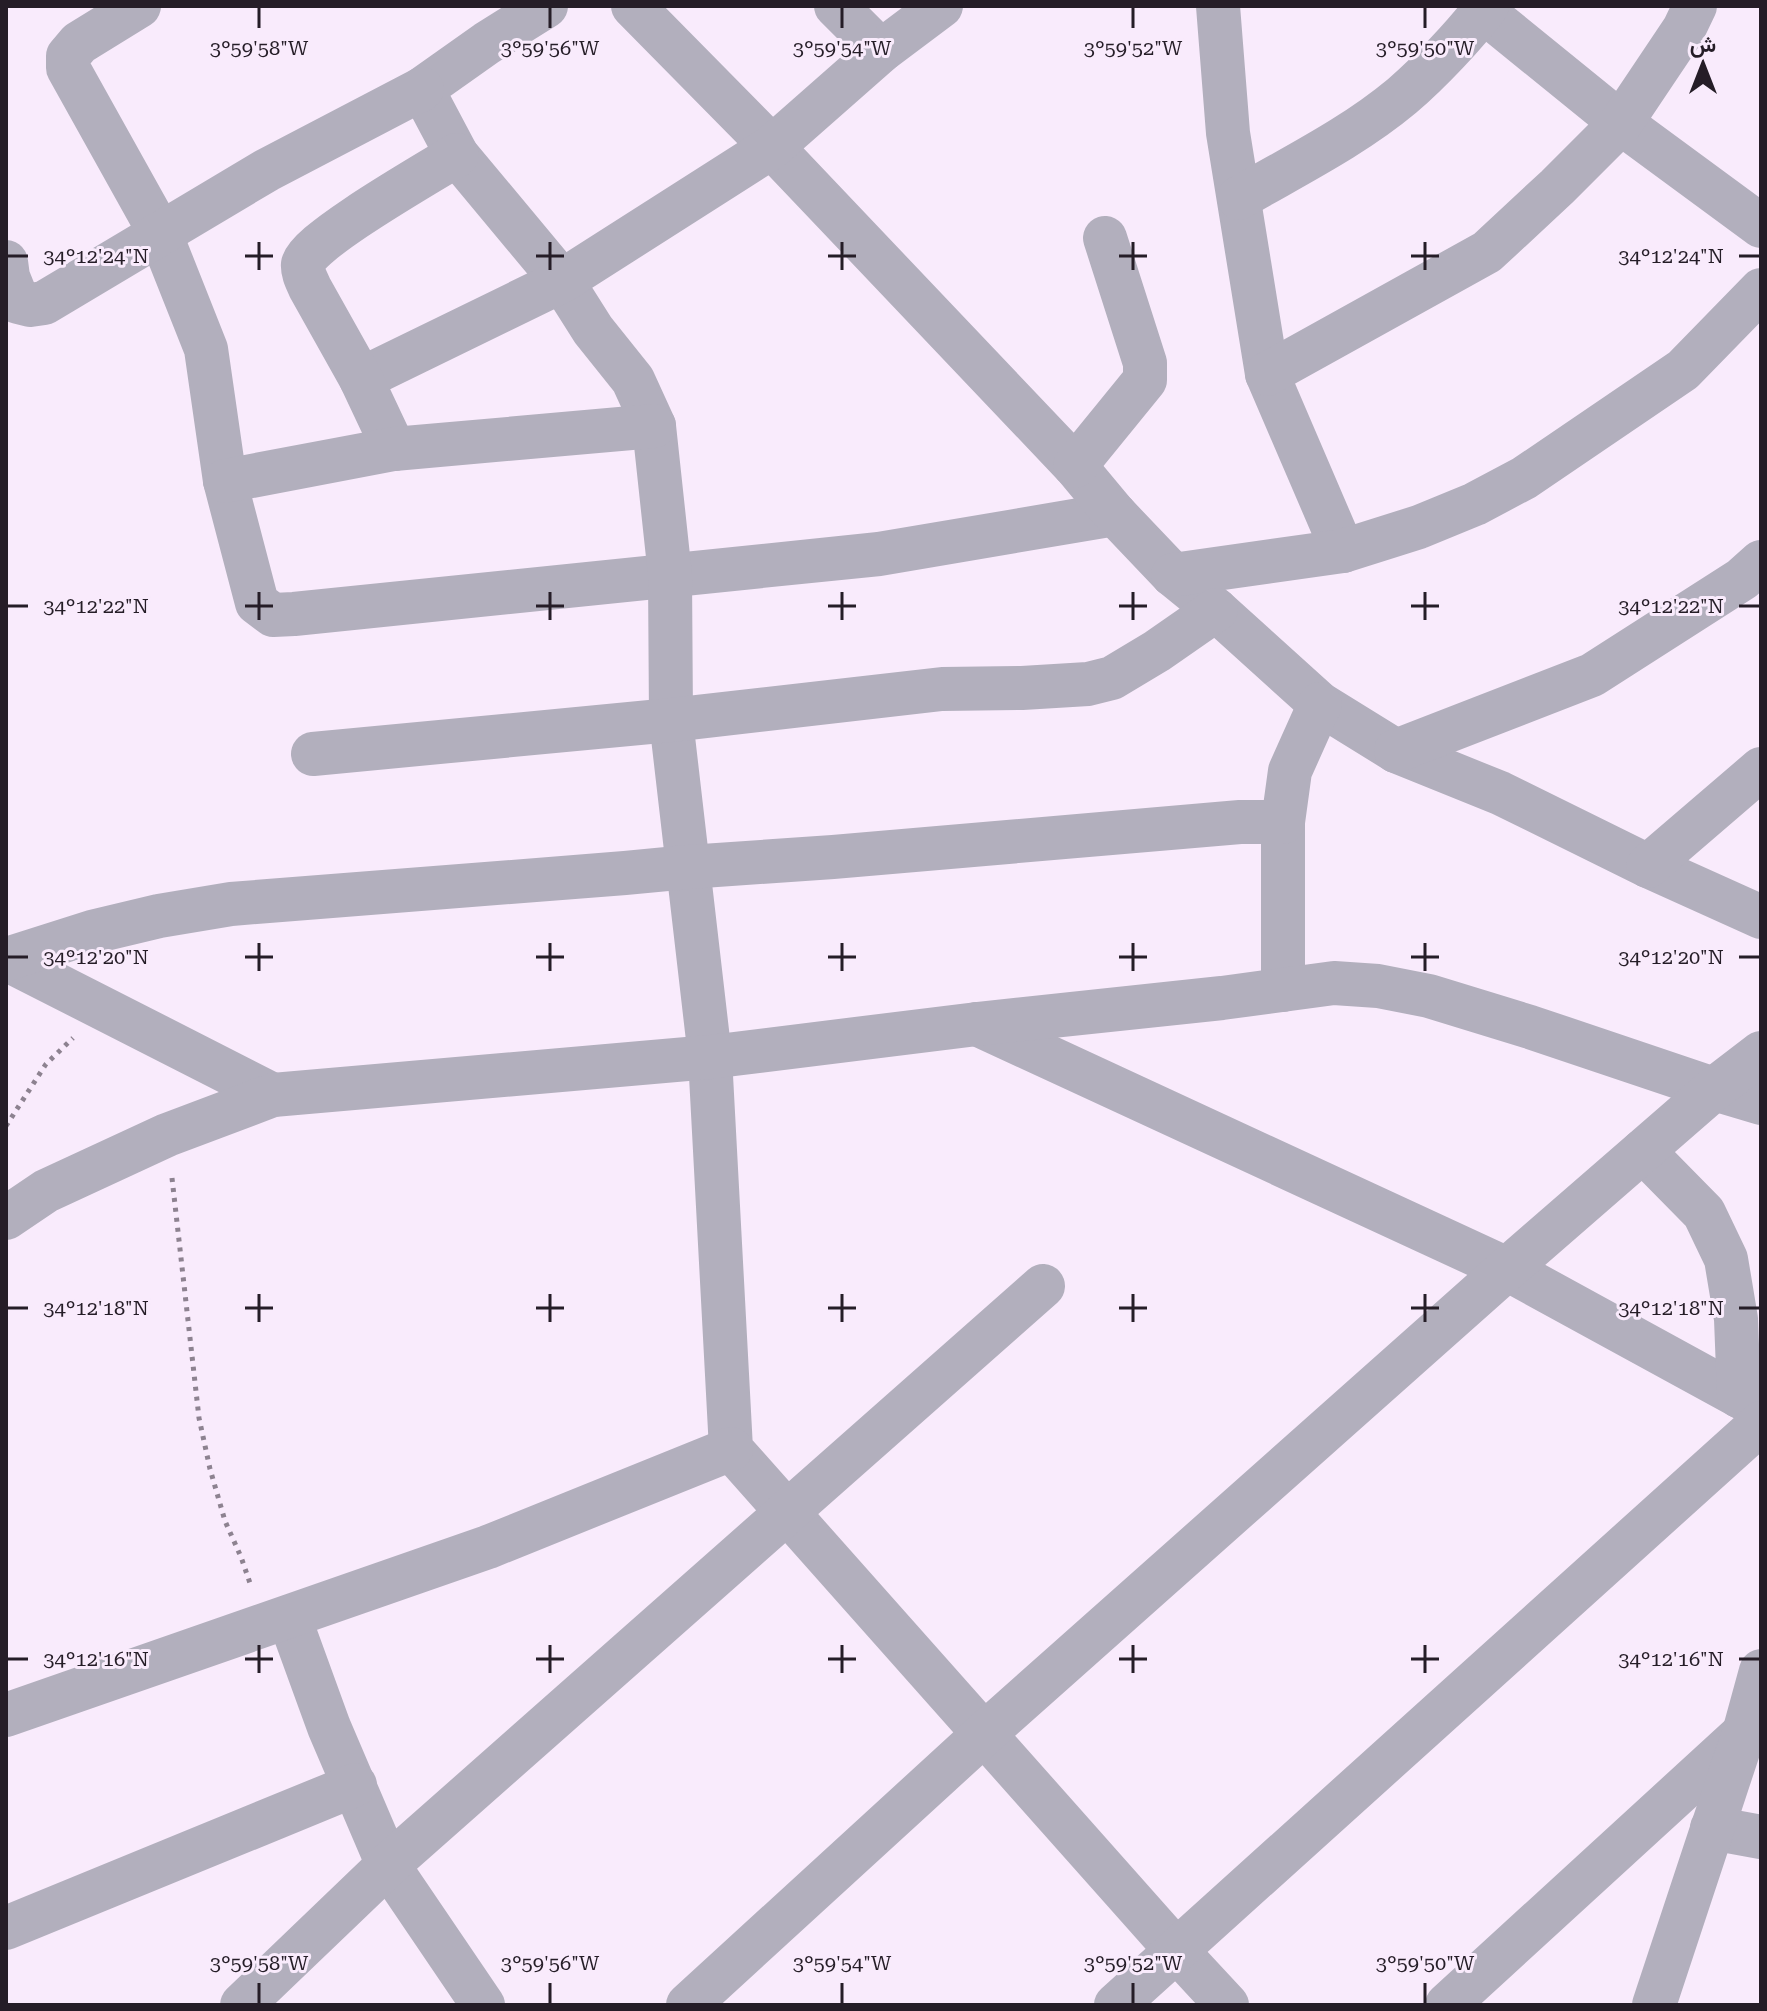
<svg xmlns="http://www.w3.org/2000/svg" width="1767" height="2011" viewBox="0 0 1767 2011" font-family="'Roboto Serif',Vazirmatn,serif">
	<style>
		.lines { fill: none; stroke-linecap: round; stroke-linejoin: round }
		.path { stroke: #8d8290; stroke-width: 5; stroke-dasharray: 4 6; stroke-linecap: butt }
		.minor { stroke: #b2afbd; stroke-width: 44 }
		.ticks { fill: none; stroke: #251d27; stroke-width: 3 }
		.ticks-label { font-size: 20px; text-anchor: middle; fill: #251d27; stroke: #f9ebfc; stroke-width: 6; stroke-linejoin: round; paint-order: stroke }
	</style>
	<rect width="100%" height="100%" fill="#f9ebfc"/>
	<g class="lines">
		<g class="path">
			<path d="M6 1126 46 1064 73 1038"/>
			<path d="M172 1178 199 1418 210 1469 225 1521 241 1557 251 1586"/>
		</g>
		<g class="minor">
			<path d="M139 6 79 43 68 56V68L160 233 206 349 225 481 257 603 273 615 294 614 879 554 1115 514"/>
			<path d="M546 6 487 43 422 89 457 155 562 281 593 330 633 380 654 426 670 575 671 720 710 1057 731 1449 1176 1950 1227 2005"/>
			<path d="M633 6 772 147 1075 466 1115 514 1173 575 1216 610 1320 704 1396 751 1500 793 1648 866 1761 917"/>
			<path d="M836 6 881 51"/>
			<path d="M1218 6 1228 133 1267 374 1343 551"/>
			<path d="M1483 11 1621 123 1761 226"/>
			<path d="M1239 198C1294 166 1353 137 1402 96 1431 71 1464 36 1487 6"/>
			<path d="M6 262 8 277 18 302 30 305 44 303 267 170 422 89"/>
			<path d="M1267 374 1487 252 1557 187 1621 123 1684 29 1695 6"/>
			<path d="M361 379 562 281 772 147 881 51 941 6"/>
			<path d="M394 449 361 379 310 288C307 281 302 272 303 264 306 242 433 170 457 155"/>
			<path d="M1075 466 1145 380V363L1105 238"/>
			<path d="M225 481 394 449 654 426"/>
			<path d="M1173 575 1343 551 1419 527 1475 504 1524 478 1683 370 1761 290"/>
			<path d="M1396 751 1592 675 1742 579 1761 562"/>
			<path d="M313 754 671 720 942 689 1022 688 1088 684 1112 678 1157 651 1216 610"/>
			<path d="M1283 822V990"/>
			<path d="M1648 866 1761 769"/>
			<path d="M6 959 273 1095"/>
			<path d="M7 959 92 932 159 916 231 904 625 873 688 867 833 857 1240 822H1283L1290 771 1320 704"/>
			<path d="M977 1024 1507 1269 1761 1408"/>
			<path d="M1643 1151 1704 1213 1726 1259 1736 1319 1739 1396"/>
			<path d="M6 1218 46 1191 167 1135 273 1095 710 1057 977 1024 1222 998 1334 983 1378 986 1429 996 1530 1027 1714 1089 1761 1103"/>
			<path d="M289 1617 329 1727 388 1865 483 2005"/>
			<path d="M6 1715 488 1547 731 1449"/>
			<path d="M1712 1828 1761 1837"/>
			<path d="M6 1928 355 1785"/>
			<path d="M242 2005 388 1865 1043 1286"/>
			<path d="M688 2005 984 1734 1507 1269 1714 1089 1761 1053"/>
			<path d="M1116 2005 1761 1423"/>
			<path d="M1447 2005 1744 1733"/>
			<path d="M1654 2005 1744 1733 1761 1671"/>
		</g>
	</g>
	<path class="ticks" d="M259 8V28M550 8V28M842 8V28M1133 8V28M1425 8V28M259 242V270M550 242V270M842 242V270M1133 242V270M1425 242V270M8 256H28M245 256H273M536 256H564M828 256H856M1119 256H1147M1411 256H1439M1739 256H1759M259 592V620M550 592V620M842 592V620M1133 592V620M1425 592V620M8 606H28M245 606H273M536 606H564M828 606H856M1119 606H1147M1411 606H1439M1739 606H1759M259 943V971M550 943V971M842 943V971M1133 943V971M1425 943V971M8 957H28M245 957H273M536 957H564M828 957H856M1119 957H1147M1411 957H1439M1739 957H1759M259 1294V1322M550 1294V1322M842 1294V1322M1133 1294V1322M1425 1294V1322M8 1308H28M245 1308H273M536 1308H564M828 1308H856M1119 1308H1147M1411 1308H1439M1739 1308H1759M259 1645V1673M550 1645V1673M842 1645V1673M1133 1645V1673M1425 1645V1673M8 1659H28M245 1659H273M536 1659H564M828 1659H856M1119 1659H1147M1411 1659H1439M1739 1659H1759M259 1983V2003M550 1983V2003M842 1983V2003M1133 1983V2003M1425 1983V2003"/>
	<g class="ticks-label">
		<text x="259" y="55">3°59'58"W</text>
		<text x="550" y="55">3°59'56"W</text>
		<text x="842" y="55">3°59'54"W</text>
		<text x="1133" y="55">3°59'52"W</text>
		<text x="1425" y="55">3°59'50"W</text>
		<text x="96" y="263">34°12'24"N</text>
		<text x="1671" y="263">34°12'24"N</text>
		<text x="96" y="613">34°12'22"N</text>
		<text x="1671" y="613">34°12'22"N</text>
		<text x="96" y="964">34°12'20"N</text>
		<text x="1671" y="964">34°12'20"N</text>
		<text x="96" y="1315">34°12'18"N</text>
		<text x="1671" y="1315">34°12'18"N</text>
		<text x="96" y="1666">34°12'16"N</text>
		<text x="1671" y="1666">34°12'16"N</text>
		<text x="259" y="1970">3°59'58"W</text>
		<text x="550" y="1970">3°59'56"W</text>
		<text x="842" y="1970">3°59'54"W</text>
		<text x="1133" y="1970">3°59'52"W</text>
		<text x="1425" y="1970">3°59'50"W</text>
	</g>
	<rect width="1767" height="2011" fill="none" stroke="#251d27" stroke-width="16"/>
	<g transform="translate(1703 64)" stroke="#f9ebfc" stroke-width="6" paint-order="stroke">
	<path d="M0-6L14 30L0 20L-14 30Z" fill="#251d27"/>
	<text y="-12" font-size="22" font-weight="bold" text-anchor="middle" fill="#251d27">ش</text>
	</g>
</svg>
